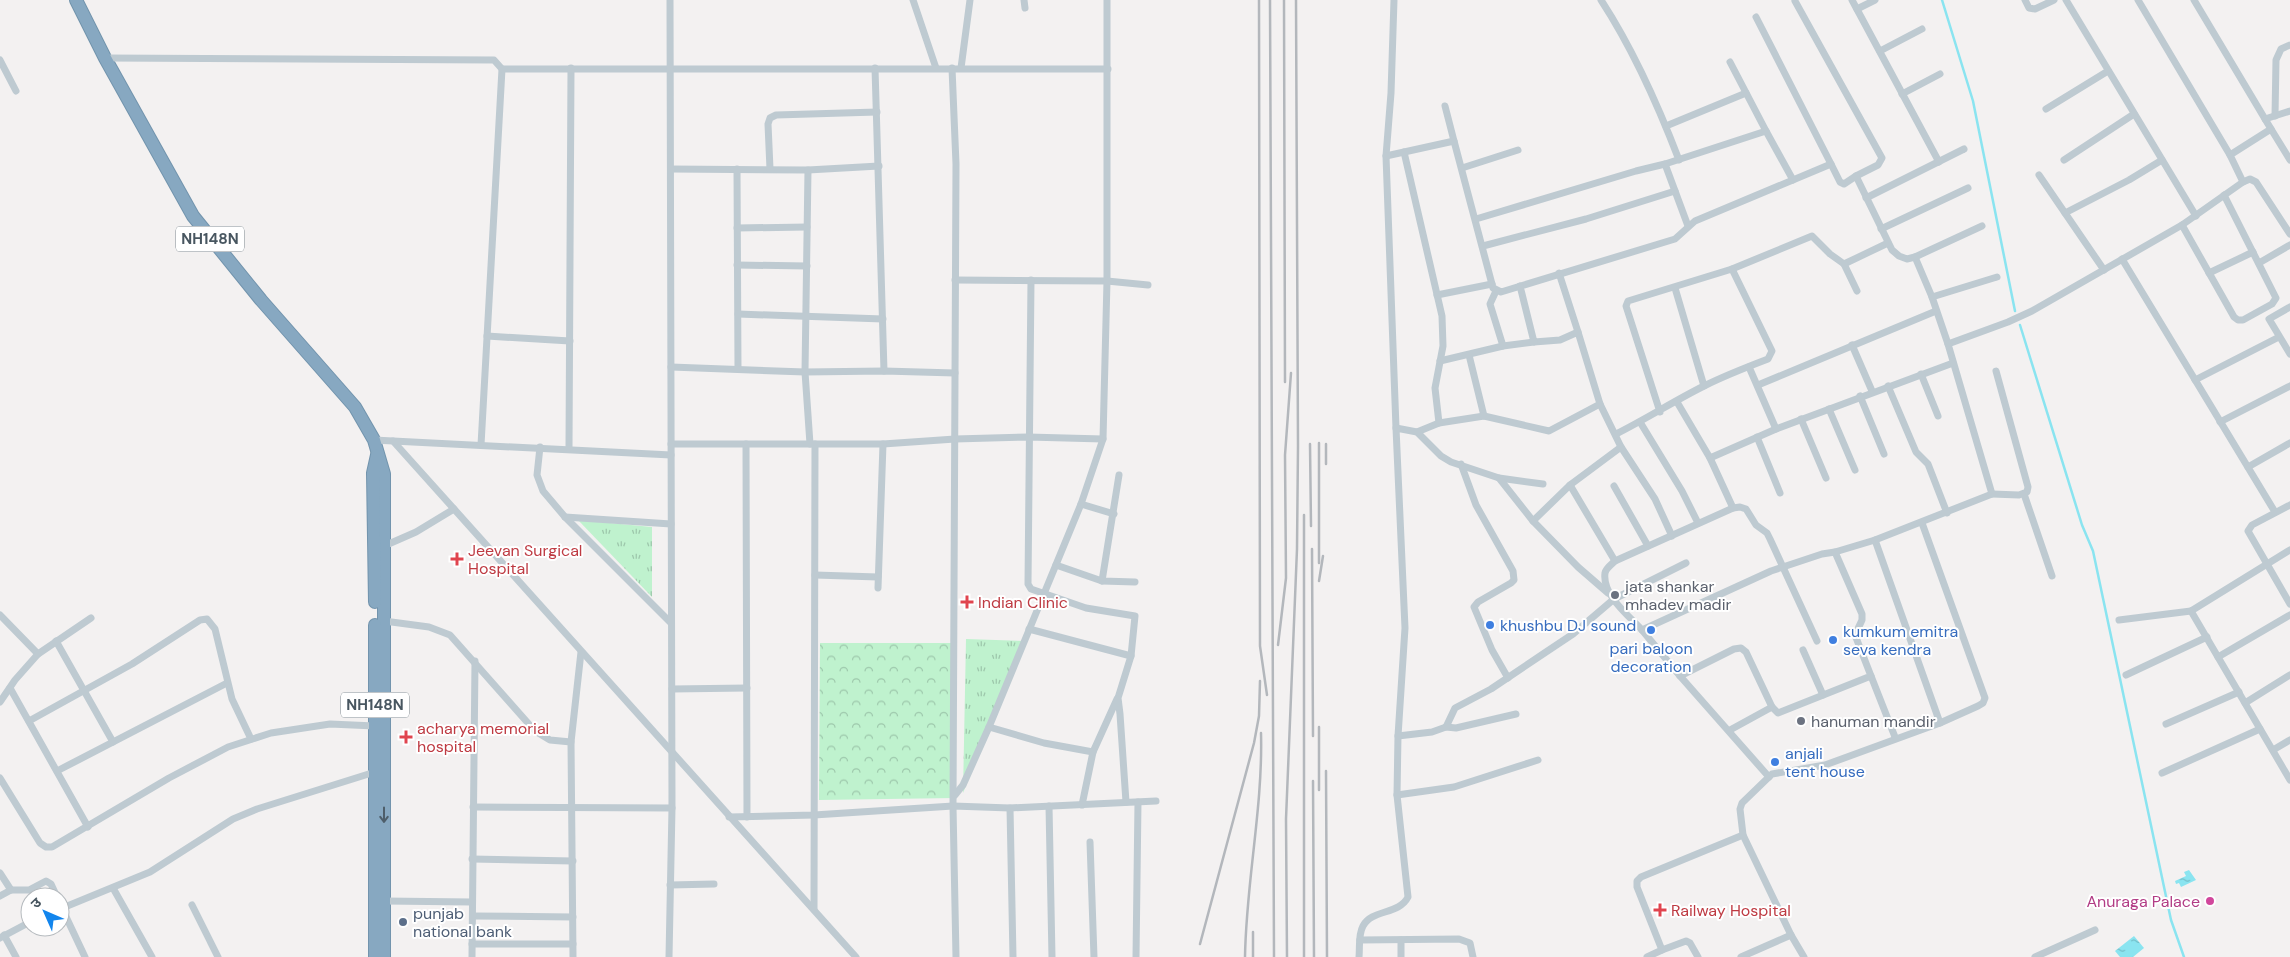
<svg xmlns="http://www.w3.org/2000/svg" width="2290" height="957" viewBox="0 0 2290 957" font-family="'DM Sans','Noto Sans Devanagari',sans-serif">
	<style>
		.grass { fill: url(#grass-tufts) }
		.forest { fill: url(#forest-crowns) }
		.water { fill: url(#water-ripples) }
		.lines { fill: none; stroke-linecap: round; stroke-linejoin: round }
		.stream { stroke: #8ae4f0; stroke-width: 2.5 }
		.highway-casing { stroke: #7294ad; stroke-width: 14 }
		.street { stroke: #becad1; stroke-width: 7 }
		.highway { stroke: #87a8c1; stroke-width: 12 }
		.rail { stroke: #b3b7bc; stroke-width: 2.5 }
		.oneway { stroke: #4e5e6a }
		.health-dot { fill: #e0444e; stroke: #fff; stroke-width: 2 }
		.worship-dot { fill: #6b7280; stroke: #fff; stroke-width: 2 }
		.shop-dot { fill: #3f7fe0; stroke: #fff; stroke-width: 2 }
		.hotel-dot { fill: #d1479c; stroke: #fff; stroke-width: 2 }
		.service-dot { fill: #5c6f8a; stroke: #fff; stroke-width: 2 }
		.labels { text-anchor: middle; stroke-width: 4; stroke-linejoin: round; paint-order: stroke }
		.shield { fill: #fff; stroke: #7f8990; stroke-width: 1 }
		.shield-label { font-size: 15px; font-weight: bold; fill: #485660 }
		.health-label { font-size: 16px; fill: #be3a42; stroke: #fff; text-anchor: start }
		.worship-label { font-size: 16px; fill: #5b616d; stroke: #fff; text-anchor: start }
		.shop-label { font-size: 16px; fill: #366cbe; stroke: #fff; text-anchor: start }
		.hotel-label { font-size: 16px; fill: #b23c85; stroke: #fff; text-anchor: end }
		.service-label { font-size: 16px; fill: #4e5e75; stroke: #fff; text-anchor: start }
	</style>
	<defs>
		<pattern id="grass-tufts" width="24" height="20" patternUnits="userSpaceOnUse" patternTransform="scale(1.25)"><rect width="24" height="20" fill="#bff2ce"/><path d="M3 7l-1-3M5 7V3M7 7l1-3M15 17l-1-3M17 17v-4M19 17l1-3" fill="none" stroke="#9dc7ab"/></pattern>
		<pattern id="forest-crowns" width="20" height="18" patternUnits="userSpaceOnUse" patternTransform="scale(1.25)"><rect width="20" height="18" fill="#bff2ce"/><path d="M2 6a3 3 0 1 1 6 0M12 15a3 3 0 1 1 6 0" fill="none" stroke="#9dc7ab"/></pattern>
		<pattern id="water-ripples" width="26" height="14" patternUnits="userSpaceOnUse" patternTransform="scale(1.25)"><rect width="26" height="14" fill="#8ae4f0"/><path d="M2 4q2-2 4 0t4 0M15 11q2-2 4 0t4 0" fill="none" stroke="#73bcc6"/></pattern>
	</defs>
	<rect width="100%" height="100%" fill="#f3f1f1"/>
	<g class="grass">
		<path d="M578 520 652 527V597Z"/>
		<path d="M966 639 1025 641 963 793Z"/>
	</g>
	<path class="forest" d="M820 643H952L955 798 819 800Z"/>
	<g class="water">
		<path d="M2189 870 2196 880 2181 887 2179 883 2176 884 2175 881 2186 876 2184 872Z"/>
		<path d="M2134 936 2144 948 2133 957H2120L2115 951Z"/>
	</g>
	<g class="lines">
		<g class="stream">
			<path d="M1942 0 1973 101 2015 311"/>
			<path d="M2020 325 2082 525 2093 551 2171 920 2184 957"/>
		</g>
		<g class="highway-casing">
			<g id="highway">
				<path d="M76 0 105 58 193 216 261 300 355 407 374 440 384 474V957"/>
				<path d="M375 602 373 473 377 455"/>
				<path d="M375 957V625"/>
			</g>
		</g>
		<g class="street">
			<path d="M913 0 936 68"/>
			<path d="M1024 0 1025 8"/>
			<path d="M1394 0 1391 93 1386 156 1396 428"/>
			<path d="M1601 0C1633 49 1658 105 1679 160"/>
			<path d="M1852 0 1939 162"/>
			<path d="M2025 0 2029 8 2035 9 2054 0"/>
			<path d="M2066 0 2196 216"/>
			<path d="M2138 0 2230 155"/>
			<path d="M2194 0 2271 129"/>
			<path d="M1795 1 1882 158 1878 165 1856 176"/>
			<path d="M1857 9 1875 0"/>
			<path d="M1756 17 1831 164"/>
			<path d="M1880 51 1922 29"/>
			<path d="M105 58 494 60 502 69 481 445"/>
			<path d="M0 60 16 91"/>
			<path d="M1730 62 1766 131"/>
			<path d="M875 68 884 371"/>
			<path d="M952 68 956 164 953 806 956 957"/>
			<path d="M961 68 970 0"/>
			<path d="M502 69H1108"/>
			<path d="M1902 94 1940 74"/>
			<path d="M1445 106 1454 141"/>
			<path d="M2046 109 2108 71"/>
			<path d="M2275 116 2276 60 2281 49 2290 45"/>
			<path d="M2265 119 2290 111"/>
			<path d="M1666 126 1746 93"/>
			<path d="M1404 152 1442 316 1443 346 1435 388 1439 423"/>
			<path d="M1386 156 1454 141 1493 288 1501 292 1675 239 1695 221 1831 164 1840 182 1844 184 1856 176 1892 250 1899 256 1907 259 1915 257 1932 297 1948 344"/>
			<path d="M2064 160 2134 114"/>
			<path d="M1665 164 1766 131 1793 180"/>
			<path d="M1462 168 1518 150"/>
			<path d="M671 169 808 170 879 166"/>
			<path d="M737 169 738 369"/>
			<path d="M770 169 768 124 770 118 776 115 877 112"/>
			<path d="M808 170 805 372 810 444"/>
			<path d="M2039 175 2104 270"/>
			<path d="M2243 182 2250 179 2256 182 2290 234"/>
			<path d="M1866 198 1964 149"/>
			<path d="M2065 213 2129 180 2162 160"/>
			<path d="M1476 219 1636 171 1665 164 1688 226"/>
			<path d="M2182 225 2234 317 2238 320H2243L2272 304 2276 298 2224 195"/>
			<path d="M737 228 807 227"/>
			<path d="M1881 229 1968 188"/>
			<path d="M1483 246 1586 219 1675 191"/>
			<path d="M1915 257 1982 226"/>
			<path d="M2122 259 2275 512"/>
			<path d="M2259 263 2290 245"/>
			<path d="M1844 264 1888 243"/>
			<path d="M737 265 807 266"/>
			<path d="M1732 269 1812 236 1830 254 1844 264 1857 291"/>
			<path d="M1559 273 1578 332"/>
			<path d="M2209 273 2253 252"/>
			<path d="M955 280 1107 281 1148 285"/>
			<path d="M1031 280 1028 584 1031 589 1086 608 1135 616 1131 656 1118 698 1120 714 1126 802"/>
			<path d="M1520 286 1534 342 1560 340 1578 332 1600 404"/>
			<path d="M1675 288 1704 386"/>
			<path d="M1496 291 1490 304 1503 346"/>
			<path d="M1437 295 1492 284"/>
			<path d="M1932 297 1997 277"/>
			<path d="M2290 307 2269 319 2290 354"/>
			<path d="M738 314 883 319"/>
			<path d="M487 336 570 341"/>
			<path d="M1852 345 1872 391"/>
			<path d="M1469 355 1484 416"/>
			<path d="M1440 361 1503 346 1534 342"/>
			<path d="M671 367 805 372 884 371 955 373"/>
			<path d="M1749 367 1776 429 1953 363"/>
			<path d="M1921 374 1938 416"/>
			<path d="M2195 380 2279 337"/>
			<path d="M1758 385 1936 311"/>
			<path d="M1888 386 1916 452 1928 464 1947 513"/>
			<path d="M1860 396 1884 454"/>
			<path d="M1677 402 1710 458 1776 429"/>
			<path d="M1829 409 1855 470"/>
			<path d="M1801 419 1826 478"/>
			<path d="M1640 422 1682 491 1698 523"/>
			<path d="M2220 422 2290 386"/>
			<path d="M1417 432 1439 423 1484 416 1549 431 1600 404 1621 447"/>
			<path d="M1616 434C1646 419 1674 401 1704 386 1724 376 1747 367 1768 359L1772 351 1732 269 1628 301 1626 306 1660 412"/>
			<path d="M1757 437 1780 493"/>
			<path d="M374 440 393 441 856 957"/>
			<path d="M393 441 671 455"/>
			<path d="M671 444H883L955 439 1028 437 1103 439"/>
			<path d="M746 444 747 817"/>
			<path d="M540 447 537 475 543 491 565 517 671 623"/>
			<path d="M569 448 571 68"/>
			<path d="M1710 458 1733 508"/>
			<path d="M1461 464 1476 505 1513 571 1514 580 1511 583 1478 602 1474 607 1492 650 1508 678"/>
			<path d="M2248 467 2290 443"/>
			<path d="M1499 478 1543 484"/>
			<path d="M1570 485 1615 561"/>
			<path d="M1614 486 1648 546"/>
			<path d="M1992 494 2019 495 2027 492 2028 487 1996 371"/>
			<path d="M2024 494 2052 576"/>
			<path d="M1081 504 1114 514"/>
			<path d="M2290 505 2252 525 2248 531 2290 604"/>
			<path d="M565 517 671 524"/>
			<path d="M1533 521 1570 485 1621 447 1655 499 1672 536"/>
			<path d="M1922 523 1985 698 1983 703 1978 706 1940 723"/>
			<path d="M384 546 416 532 454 509"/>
			<path d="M2290 550 2191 611 2290 780"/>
			<path d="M1056 565 1102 581 1135 582"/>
			<path d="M815 575 878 577"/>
			<path d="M1102 581 1119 475"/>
			<path d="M878 588 883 444"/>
			<path d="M0 615 38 654"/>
			<path d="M2119 620 2191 611"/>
			<path d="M384 621 429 627 450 635 535 731 550 740 571 742"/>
			<path d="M1029 629 1131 656"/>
			<path d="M1642 630C1628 615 1602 595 1605 573 1606 568 1612 564 1615 561L1733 508 1740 507 1746 509 1756 525 1767 533 1770 539 1817 641"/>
			<path d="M56 641 113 742"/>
			<path d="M1803 650 1823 695"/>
			<path d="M2218 657 2290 615"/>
			<path d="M2126 675 2207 637"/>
			<path d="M1680 676 1642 630 1771 571 1822 554 1835 552"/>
			<path d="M1871 676 1895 737"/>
			<path d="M10 688 88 827"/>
			<path d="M672 689 747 688"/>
			<path d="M0 702 15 680 38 654 91 618"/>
			<path d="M2245 703 2290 675"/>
			<path d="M29 721 132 664 200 620 207 619 215 629 232 699 251 739"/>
			<path d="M2166 724 2239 692"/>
			<path d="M989 727 1044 743 1093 752"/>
			<path d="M1446 727 1456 728 1516 714"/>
			<path d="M1730 730 1772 707"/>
			<path d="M1398 736 1432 732 1446 727 1455 708 1491 689 1546 652 1573 634 1614 599 1686 563"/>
			<path d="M2273 750 2290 740"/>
			<path d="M57 771 227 683"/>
			<path d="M2162 773 2260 729"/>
			<path d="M1769 777 1680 676 1734 649 1741 648 1746 652 1772 707 1778 713 1871 676 1855 635 1862 620V614L1835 552 1875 540"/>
			<path d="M0 778 40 843 46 847H52L169 778 228 747 271 733 330 724 375 726"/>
			<path d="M955 795 963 785 989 727 1081 504 1103 439 1107 281V0"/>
			<path d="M1397 795 1454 787 1538 760"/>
			<path d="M1082 805 1093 752 1117 699"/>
			<path d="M1049 806 1052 957"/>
			<path d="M473 807 672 808"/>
			<path d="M1010 808 1013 957"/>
			<path d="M729 817 814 815 953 806 1010 808 1156 801"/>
			<path d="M1090 842 1094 957"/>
			<path d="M472 859 573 861"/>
			<path d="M0 873 11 890"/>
			<path d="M670 885 714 884"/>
			<path d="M113 888 152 957"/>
			<path d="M0 896 11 890H29L46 881 51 884 57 897"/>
			<path d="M384 901 472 902"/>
			<path d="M60 904 85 957"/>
			<path d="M192 905 218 957"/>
			<path d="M60 909 150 872 233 819 257 809 375 772"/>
			<path d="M814 909 815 444"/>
			<path d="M473 916 573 917"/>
			<path d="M4 935 16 957"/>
			<path d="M0 938 30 922"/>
			<path d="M1360 940 1459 939 1470 943 1473 957"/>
			<path d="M472 944H573"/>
			<path d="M1662 950 1686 941 1690 943 1698 957"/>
			<path d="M472 957 475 661"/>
			<path d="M573 957 571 742 581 652"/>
			<path d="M669 957 672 808 670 0"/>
			<path d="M1136 957 1138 802"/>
			<path d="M1359 957C1360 947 1358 935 1363 926 1372 909 1399 915 1408 897L1397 795 1398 736 1405 628 1396 428 1417 432 1441 456 1451 462 1499 478 1533 521 1578 567 1608 593"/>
			<path d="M1401 957V940"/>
			<path d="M1647 957 1662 950 1637 887V881L1641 877 1743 835"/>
			<path d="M1741 957 1791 935"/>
			<path d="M1804 957 1791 935 1743 835 1740 809 1742 803 1772 774 1825 765 1940 723 1875 540 1992 494 1948 344 2008 322 2032 311 2182 225 2243 182 2230 155 2271 129 2290 160"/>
			<path d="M2035 957 2095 930"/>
		</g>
		<use href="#highway" class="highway"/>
		<g class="rail">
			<path d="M1259 0 1260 646 1267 695"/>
			<path d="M1270 0 1274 957"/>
			<path d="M1284 0 1285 382"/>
			<path d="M1319 443V563"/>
			<path d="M1310 444 1311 526"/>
			<path d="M1326 444V464"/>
			<path d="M1312 549 1313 736"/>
			<path d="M1319 581 1323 556"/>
			<path d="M1278 645 1286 578 1285 455 1291 373"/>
			<path d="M1326 771 1327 957"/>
			<path d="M1313 781 1314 957"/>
			<path d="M1319 790V727"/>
			<path d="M1253 932V957"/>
			<path d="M1200 944 1254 743 1259 716 1260 681"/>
			<path d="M1245 957C1246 882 1263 808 1261 733"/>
			<path d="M1287 957 1286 819 1297 549 1298 446 1296 0"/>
			<path d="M1304 957V515"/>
		</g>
	</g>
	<defs><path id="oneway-shaft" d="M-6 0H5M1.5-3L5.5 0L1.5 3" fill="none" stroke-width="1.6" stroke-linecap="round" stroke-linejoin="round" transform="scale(1.25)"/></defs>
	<use class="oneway" href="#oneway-shaft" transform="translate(384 815) rotate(90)"/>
	<g class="health-dot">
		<path d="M454.5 551.5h5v5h5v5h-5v5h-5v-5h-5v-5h5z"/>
		<path d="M964.5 594.5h5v5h5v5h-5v5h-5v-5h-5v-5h5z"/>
		<path d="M403.5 729.5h5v5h5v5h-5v5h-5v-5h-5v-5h5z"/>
		<path d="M1657.5 902.5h5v5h5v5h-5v5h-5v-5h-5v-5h5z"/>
	</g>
	<g class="worship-dot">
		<circle cx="1615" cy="595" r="5"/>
		<circle cx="1801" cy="721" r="5"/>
	</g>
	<g class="shop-dot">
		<circle cx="1490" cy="625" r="5"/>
		<circle cx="1651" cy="630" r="5"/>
		<circle cx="1833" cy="640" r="5"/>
		<circle cx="1775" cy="762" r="5"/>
	</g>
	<circle class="hotel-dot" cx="2210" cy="901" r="5"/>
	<circle class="service-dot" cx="403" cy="922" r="5"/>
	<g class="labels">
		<g class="shield">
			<rect x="176" y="226.5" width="68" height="25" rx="4"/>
			<rect x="341" y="692.5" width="68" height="25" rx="4"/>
		</g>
		<g class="shield-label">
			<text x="210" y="244">NH148N</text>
			<text x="375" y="710">NH148N</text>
		</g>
		<g class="health-label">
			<text x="468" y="556">Jeevan Surgical<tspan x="468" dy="18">Hospital</tspan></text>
			<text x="978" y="608">Indian Clinic</text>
			<text x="417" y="734">acharya memorial<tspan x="417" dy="18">hospital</tspan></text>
			<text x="1671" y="916">Railway Hospital</text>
		</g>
		<g class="worship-label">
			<text x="1625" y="592">jata shankar<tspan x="1625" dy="18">mhadev madir</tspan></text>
			<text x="1811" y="727">hanuman mandir</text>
		</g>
		<g class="shop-label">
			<text x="1500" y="631">khushbu DJ sound</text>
			<text x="1843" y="637">kumkum emitra<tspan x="1843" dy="18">seva kendra</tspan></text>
			<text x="1651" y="654" text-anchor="middle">pari baloon<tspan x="1651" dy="18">decoration</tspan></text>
			<text x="1785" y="759">anjali<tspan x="1785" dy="18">tent house</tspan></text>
		</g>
		<g class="hotel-label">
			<text x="2200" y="907">Anuraga Palace</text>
		</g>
		<g class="service-label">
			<text x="413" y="919">punjab<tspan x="413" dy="18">national bank</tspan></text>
		</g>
	</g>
	<g transform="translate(45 912) rotate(315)"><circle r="24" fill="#ffffff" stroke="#b6bbbf"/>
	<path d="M0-4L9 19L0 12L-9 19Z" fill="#1285ed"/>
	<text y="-8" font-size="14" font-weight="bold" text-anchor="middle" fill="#485660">उ</text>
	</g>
</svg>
